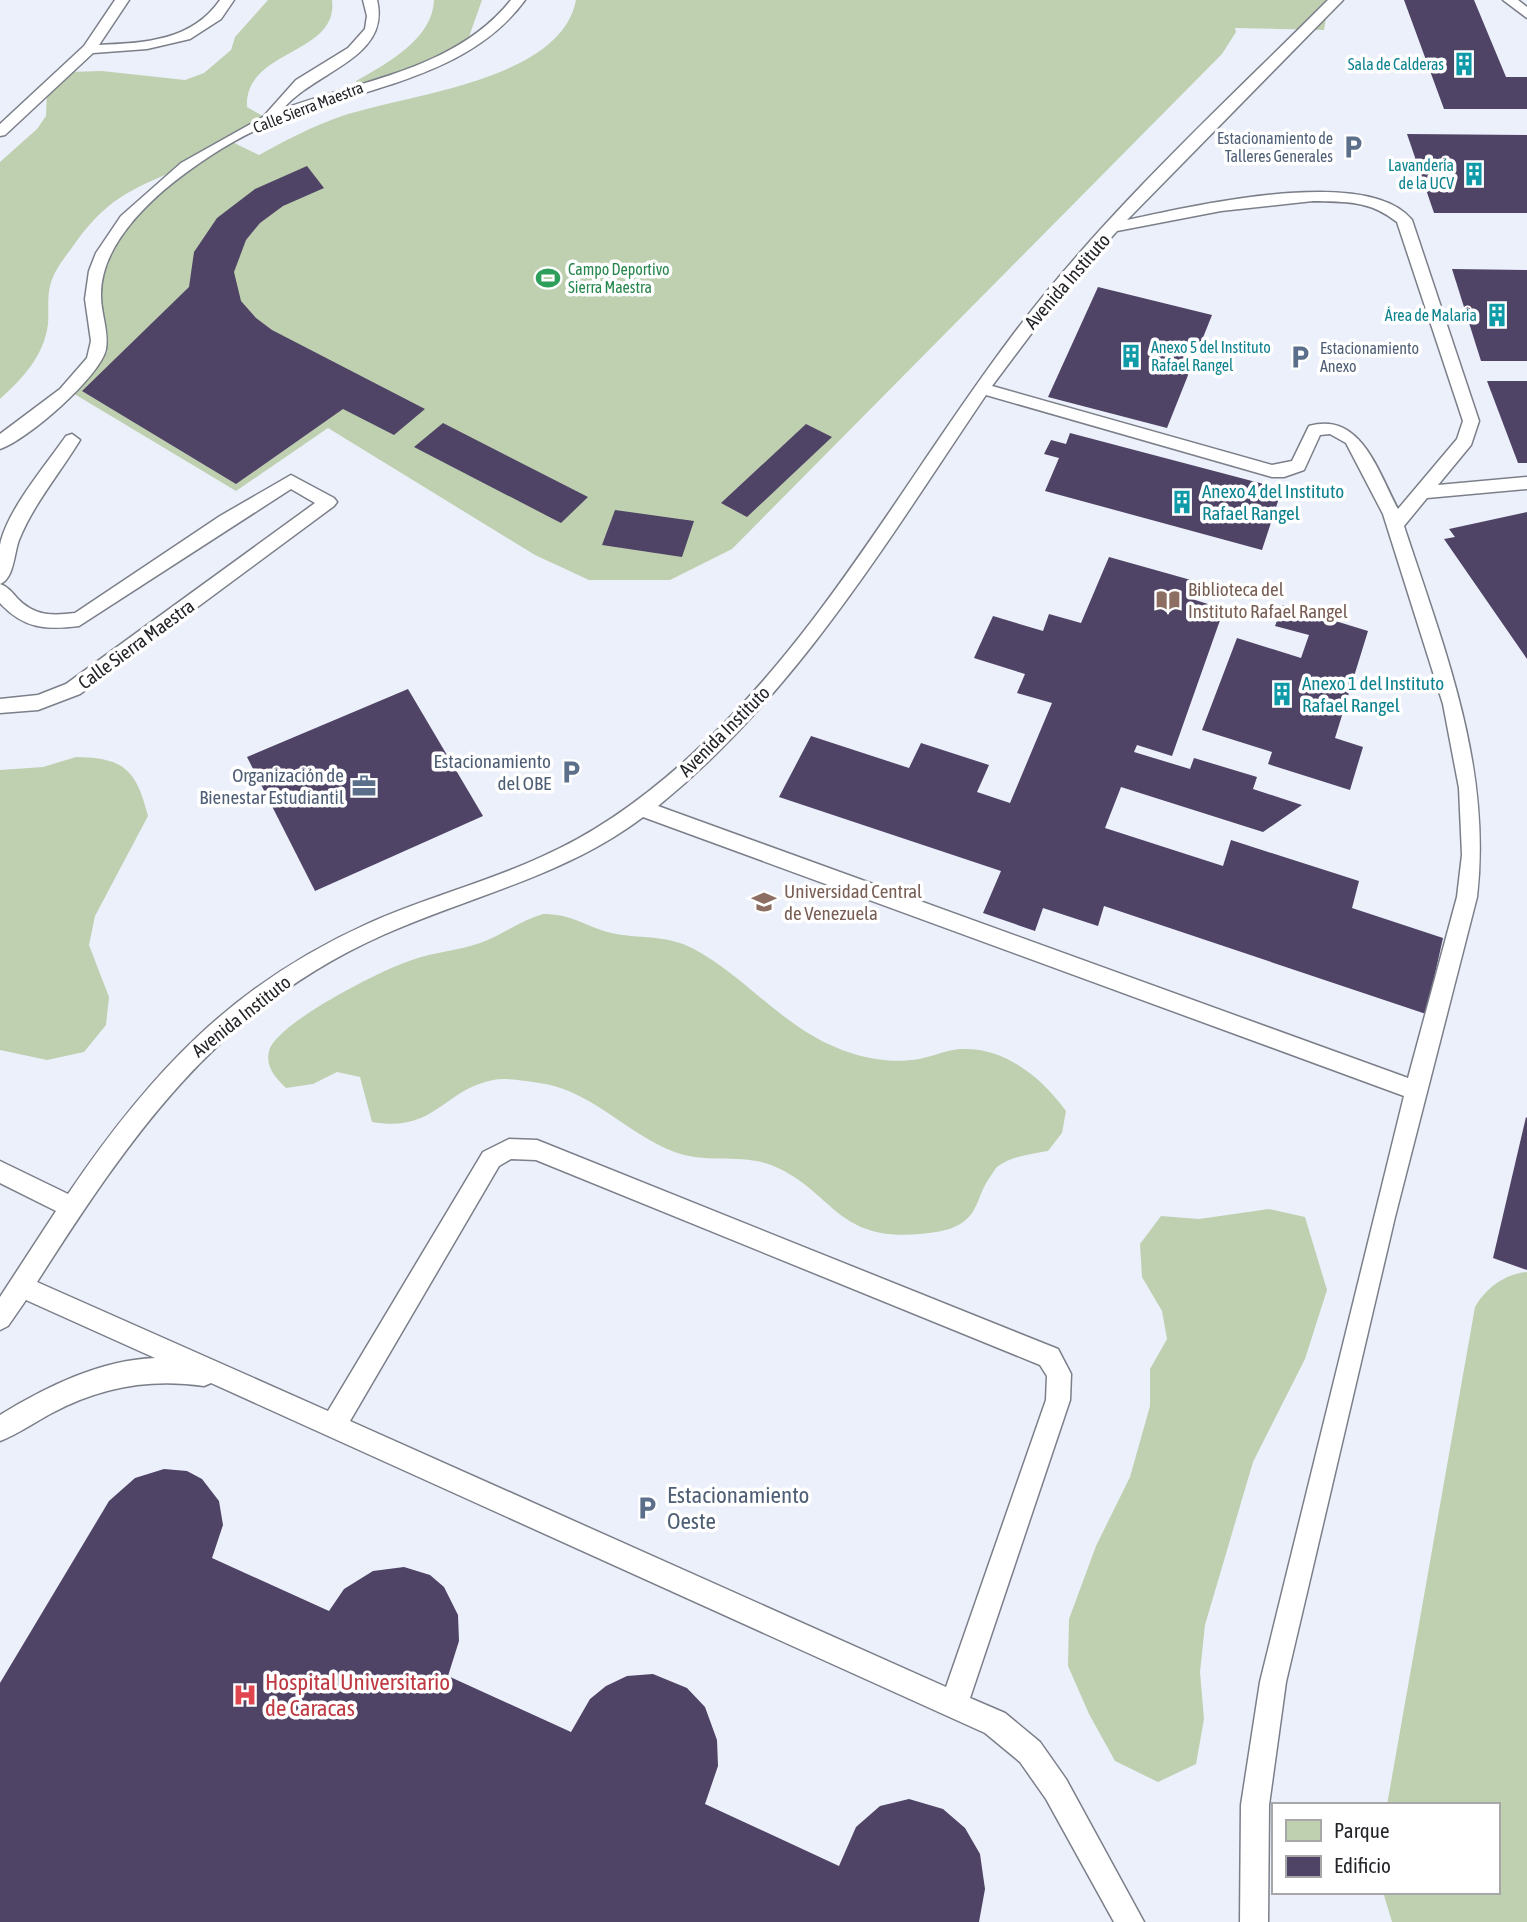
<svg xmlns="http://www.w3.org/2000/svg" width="1527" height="1922" viewBox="0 0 1527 1922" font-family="'Asap Condensed',sans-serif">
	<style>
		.green { fill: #bfd0b1 }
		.building { fill: #4f4366 }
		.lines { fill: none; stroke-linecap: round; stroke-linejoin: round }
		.lane-casing { stroke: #7b7f89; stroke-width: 3 }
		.lane { fill: #fff; fill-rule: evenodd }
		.labels { text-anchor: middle; stroke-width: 7; stroke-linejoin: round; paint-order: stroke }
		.far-culture-label { font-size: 16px; fill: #0d838f; stroke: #fff; text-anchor: end }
		.far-street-label { font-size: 16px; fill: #232428; stroke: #fff }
		.far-service-label { font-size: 16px; fill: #4e5e75; stroke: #fff; text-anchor: end }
		.far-leisure-label { font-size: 16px; fill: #27864d; stroke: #fff; text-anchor: start }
		.street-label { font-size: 19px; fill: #232428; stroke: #fff }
		.culture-label { font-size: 19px; fill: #0d838f; stroke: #fff; text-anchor: start }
		.education-label { font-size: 19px; fill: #785e54; stroke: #fff; text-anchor: start }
		.service-label { font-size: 19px; fill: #4e5e75; stroke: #fff; text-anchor: end }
		.near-service-label { font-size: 23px; fill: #4e5e75; stroke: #fff; text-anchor: start }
		.near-health-label { font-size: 23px; fill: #be3a42; stroke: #fff; text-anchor: start }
	</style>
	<rect width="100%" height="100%" fill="#ecf0fb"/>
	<g class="green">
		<path d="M268 0H332C339 55 244 49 247 107L268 119 228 140 259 155C286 140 313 126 342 116 407 94 561 81 576 0H1329L1324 30 1235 28 1236 32 1222 54 732 549 670 580H589L535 555 328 428 236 491 66 389 94 360 93 291 120 229 182 168C128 190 105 200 71 249 62 261 54 271 50 286 47 299 49 311 48 324 44 356 23 378 0 399V162L37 129 46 116 47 91 68 72 102 71 185 80 204 73 231 50 235 37Z"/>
		<path d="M434 0H482L464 51 358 88 356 81C386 64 433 39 434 0Z"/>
		<path d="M76 757C124 758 136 769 148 816L95 916 89 945 109 997 106 1025 84 1052 47 1060 0 1050V770L43 767Z"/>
		<path d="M543 914C569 914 580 923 604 931 633 940 663 933 692 948 749 978 785 1032 851 1053 872 1060 897 1063 919 1059 935 1056 949 1048 966 1049 1007 1049 1043 1079 1066 1111L1062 1133 1048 1151C1032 1154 1011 1156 997 1167 994 1170 991 1176 988 1180 981 1190 979 1203 972 1213 960 1230 939 1232 920 1234 835 1242 833 1190 771 1165 740 1153 708 1165 672 1151 627 1133 594 1094 546 1084 531 1082 508 1077 493 1080 443 1090 435 1133 372 1122L360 1077 337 1072 313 1084 286 1088C276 1078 265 1067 269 1051 276 1023 383 969 412 960 434 952 457 951 480 943 502 935 520 921 543 914Z"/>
		<path d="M1269 1209 1305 1217 1327 1290 1305 1359 1253 1462 1205 1625 1200 1672 1204 1719 1196 1764 1158 1782 1115 1761 1089 1714 1068 1666 1069 1619 1096 1546 1130 1477 1150 1406V1369L1167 1339 1162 1311 1142 1277 1140 1244 1161 1216 1199 1219Z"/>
		<path d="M1527 1272V1922H1392L1383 1892H1497V1805H1387L1475 1307C1486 1288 1505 1274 1527 1272Z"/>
	</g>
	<g class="building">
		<path d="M1404 0H1474L1506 77H1527V109H1444Z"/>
		<path d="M1407 134 1527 135V213H1434Z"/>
		<path d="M307 166 324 188 283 206 260 223 246 240 234 272 241 301 256 318 272 330 425 409 394 435 343 409 236 484 82 391 189 287 194 252 217 218 255 189Z"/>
		<path d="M1452 269 1527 270V361H1481Z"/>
		<path d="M1098 287 1212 315 1167 428 1048 397Z"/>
		<path d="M1487 381H1527V463H1518Z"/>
		<path d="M443 423 588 497 561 523 414 447Z"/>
		<path d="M806 424 832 437 747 517 721 503Z"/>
		<path d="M1070 433 1282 489 1262 550 1045 491 1059 458 1044 454 1051 440 1066 444Z"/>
		<path d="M615 510 694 521 682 557 602 545Z"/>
		<path d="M1527 512V659L1444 539 1455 537 1449 529Z"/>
		<path d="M1109 557 1198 582 1192 599 1224 609 1172 756 1137 745 1134 752 1190 769 1194 758 1257 777 1253 789 1302 805 1263 832 1121 787 1105 828 1223 866 1231 840 1359 881 1352 908 1443 938 1426 1014 1104 906 1098 926 1043 908 1035 931 983 913 1001 871 779 797 811 736 909 768 921 743 989 765 977 792 1010 803 1052 703 1017 693 1025 674 974 658 993 616 1043 631 1049 614 1081 623Z"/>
		<path d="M1283 605 1368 631 1335 738 1363 747 1350 790 1268 764 1272 752 1202 730 1237 638 1301 658 1309 635 1275 626Z"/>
		<path d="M408 689 483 816 315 891 247 757Z"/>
		<path d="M1526 1117 1527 1118V1270L1493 1258Z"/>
		<path d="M164 1469 187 1471 202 1479 219 1501 223 1525 212 1558 329 1611 344 1589 373 1571 404 1567 430 1575 444 1587 458 1615 459 1641 448 1676 571 1732 590 1699 606 1686 627 1676 653 1674 687 1688 705 1707 717 1740 718 1766 705 1804 839 1866 856 1827 880 1806 909 1799 943 1809 965 1828 980 1854 985 1889 979 1922H0V1683L109 1501 135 1478Z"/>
	</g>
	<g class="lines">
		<g class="lane-casing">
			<g id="lane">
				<path d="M115 0H129L99 45C144 43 192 41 220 0H234L221 19 190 39 147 49 93 53 5 135 0 136V124L84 46Z"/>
				<path d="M363 0H377C391 58 316 70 283 109 362 80 456 69 511 0H525C468 78 361 88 277 121 236 137 198 162 164 190 134 216 100 254 101 296 101 314 109 331 106 349 101 376 26 441 0 449V434L60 389 87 358 91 341 85 299 89 271 96 253 121 216 181 163 263 117 296 80 348 48 365 29 367 16Z"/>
				<path d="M1328 0H1343L1127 220C1190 207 1367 164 1412 220L1479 421 1471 445 1438 485 1527 477V489L1427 498 1404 526C1444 648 1492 766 1477 897L1395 1217 1286 1682 1269 1805 1268 1922H1240L1241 1805 1260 1682 1404 1096 643 817C565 876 471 896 383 935 217 1009 131 1135 37 1282L328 1411 483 1152 509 1139 537 1140 1058 1349 1071 1374 1070 1400 970 1698 1005 1713 1040 1742 1066 1779 1144 1922H1114L1046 1799 1020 1762 985 1733 211 1383 204 1386C150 1378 100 1387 52 1413 35 1422 18 1434 0 1441V1415C46 1387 100 1360 155 1358L26 1300 8 1326 0 1330V1297L56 1211 0 1183V1161L68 1194C150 1073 232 985 367 924 424 898 485 883 541 857 596 833 644 798 688 758 821 638 905 478 1012 336 1104 213 1220 108 1328 0ZM1313 201C1347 202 1369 200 1397 222L1463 421 1457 439 1398 509C1378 472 1361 411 1309 426L1292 461 1272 465 992 386 1061 294 1117 231 1221 211ZM986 395 1272 477H1284L1304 470 1320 435 1330 434 1346 443 1383 514 1443 704 1459 788 1462 855 1457 897 1408 1078 658 806C797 693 887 541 986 395ZM511 1159 536 1160 1040 1365 1047 1376 1046 1400 946 1687 350 1421 499 1166Z"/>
				<path d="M1503 0H1518L1527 7V18Z"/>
				<path d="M72 434 80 440C60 473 34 503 19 540 14 553 14 579 0 584 0 571 0 557 0 545 7 510 46 465 66 436Z"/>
				<path d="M291 475 334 498 337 502 334 506 80 694 38 710 0 713V699L38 695 66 684 315 503 291 489 79 626C46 630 24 629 0 603V584C8 587 12 592 17 598 34 616 52 616 75 613L220 516Z"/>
			</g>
		</g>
		<use href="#lane" class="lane"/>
	</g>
	<defs>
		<g id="building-bare" transform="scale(1.89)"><path d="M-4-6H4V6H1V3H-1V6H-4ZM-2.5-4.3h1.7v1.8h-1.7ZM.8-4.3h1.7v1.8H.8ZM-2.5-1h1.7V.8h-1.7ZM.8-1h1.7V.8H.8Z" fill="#0f9aa8" stroke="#fff" stroke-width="2.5" paint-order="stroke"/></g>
		<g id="parking-bare" transform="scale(1.89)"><path d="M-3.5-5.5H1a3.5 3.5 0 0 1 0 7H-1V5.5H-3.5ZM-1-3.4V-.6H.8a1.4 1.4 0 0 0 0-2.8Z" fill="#5c6f8a" stroke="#fff" stroke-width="2.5" paint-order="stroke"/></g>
		<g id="stadium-bare" transform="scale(1.89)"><path d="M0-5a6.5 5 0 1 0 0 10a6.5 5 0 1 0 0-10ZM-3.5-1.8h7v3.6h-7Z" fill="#2e9e5b" stroke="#fff" stroke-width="2.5" paint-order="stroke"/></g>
		<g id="library-bare" transform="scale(1.89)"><path d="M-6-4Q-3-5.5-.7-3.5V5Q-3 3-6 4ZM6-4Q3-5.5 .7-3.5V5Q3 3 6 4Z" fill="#8d6e63" stroke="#fff" stroke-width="2.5" paint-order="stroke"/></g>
		<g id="office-bare" transform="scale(1.89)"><path d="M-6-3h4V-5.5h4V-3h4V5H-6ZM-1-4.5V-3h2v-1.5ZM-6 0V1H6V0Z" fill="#5c6f8a" stroke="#fff" stroke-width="2.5" paint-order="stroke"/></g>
		<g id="university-bare" transform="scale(1.89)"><path d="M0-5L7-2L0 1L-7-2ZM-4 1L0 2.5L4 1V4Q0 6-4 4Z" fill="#8d6e63" stroke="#fff" stroke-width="2.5" paint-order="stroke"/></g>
		<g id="hospital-bare" transform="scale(1.89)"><path d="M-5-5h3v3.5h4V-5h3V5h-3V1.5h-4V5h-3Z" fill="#e0444e" stroke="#fff" stroke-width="2.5" paint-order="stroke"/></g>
	</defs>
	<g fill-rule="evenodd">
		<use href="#building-bare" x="1464" y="64"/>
		<use href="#parking-bare" x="1353" y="147"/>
		<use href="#building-bare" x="1474" y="174"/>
		<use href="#stadium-bare" x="548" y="278"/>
		<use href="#building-bare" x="1497" y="315"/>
		<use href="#building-bare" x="1131" y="356"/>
		<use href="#parking-bare" x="1300" y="357"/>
		<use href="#building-bare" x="1182" y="502"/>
		<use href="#library-bare" x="1168" y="600"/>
		<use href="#building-bare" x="1282" y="694"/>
		<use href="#parking-bare" x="571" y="772"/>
		<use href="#office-bare" x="364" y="786"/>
		<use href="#university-bare" x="764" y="902"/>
		<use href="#parking-bare" x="647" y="1508"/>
		<use href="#hospital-bare" x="245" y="1695"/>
	</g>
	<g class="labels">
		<g class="far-culture-label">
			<text x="1444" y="70">Sala de Calderas</text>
			<text x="1454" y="171">Lavandería<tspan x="1454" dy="18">de la UCV</tspan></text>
			<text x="1477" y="321">Área de Malaria</text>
			<text x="1151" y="353" text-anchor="start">Anexo 5 del Instituto<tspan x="1151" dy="18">Rafael Rangel</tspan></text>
		</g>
		<g class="far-street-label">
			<text transform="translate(308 107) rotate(-21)" y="6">Calle Sierra Maestra</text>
		</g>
		<g class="far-service-label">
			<text x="1333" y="144">Estacionamiento de<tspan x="1333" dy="18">Talleres Generales</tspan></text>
			<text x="1320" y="354" text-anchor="start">Estacionamiento<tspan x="1320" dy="18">Anexo</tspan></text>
		</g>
		<g class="far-leisure-label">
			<text x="568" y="275">Campo Deportivo<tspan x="568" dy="18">Sierra Maestra</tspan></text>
		</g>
		<g class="street-label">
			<text transform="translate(1067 281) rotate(-49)" y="7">Avenida Instituto</text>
			<text transform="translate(136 644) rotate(-36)" y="7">Calle Sierra Maestra</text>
			<text transform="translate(724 731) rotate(-45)" y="7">Avenida Instituto</text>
			<text transform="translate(241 1016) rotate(-38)" y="7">Avenida Instituto</text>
		</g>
		<g class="culture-label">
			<text x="1202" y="498">Anexo 4 del Instituto<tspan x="1202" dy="22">Rafael Rangel</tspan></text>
			<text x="1302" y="690">Anexo 1 del Instituto<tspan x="1302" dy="22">Rafael Rangel</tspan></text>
		</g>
		<g class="education-label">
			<text x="1188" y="596">Biblioteca del<tspan x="1188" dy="22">Instituto Rafael Rangel</tspan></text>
			<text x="784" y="898">Universidad Central<tspan x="784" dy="22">de Venezuela</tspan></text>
		</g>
		<g class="service-label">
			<text x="551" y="768">Estacionamiento<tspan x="551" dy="22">del OBE</tspan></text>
			<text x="344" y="782">Organización de<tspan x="344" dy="22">Bienestar Estudiantil</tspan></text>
		</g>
		<g class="near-service-label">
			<text x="667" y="1503">Estacionamiento<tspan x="667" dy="26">Oeste</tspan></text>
		</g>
		<g class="near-health-label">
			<text x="265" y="1690">Hospital Universitario<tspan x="265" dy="26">de Caracas</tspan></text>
		</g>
	</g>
	<rect x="1272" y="1803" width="228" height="91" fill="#ffffff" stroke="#a7a7a9" stroke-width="2"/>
	<rect x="1286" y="1820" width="35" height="21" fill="#bfd0b1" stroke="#a7a7a9" stroke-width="2"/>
	<text x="1334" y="1838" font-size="21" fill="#232428">Parque</text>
	<rect x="1286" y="1856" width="35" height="21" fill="#4f4366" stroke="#a7a7a9" stroke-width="2"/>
	<text x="1334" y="1873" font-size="21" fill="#232428">Edificio</text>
</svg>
